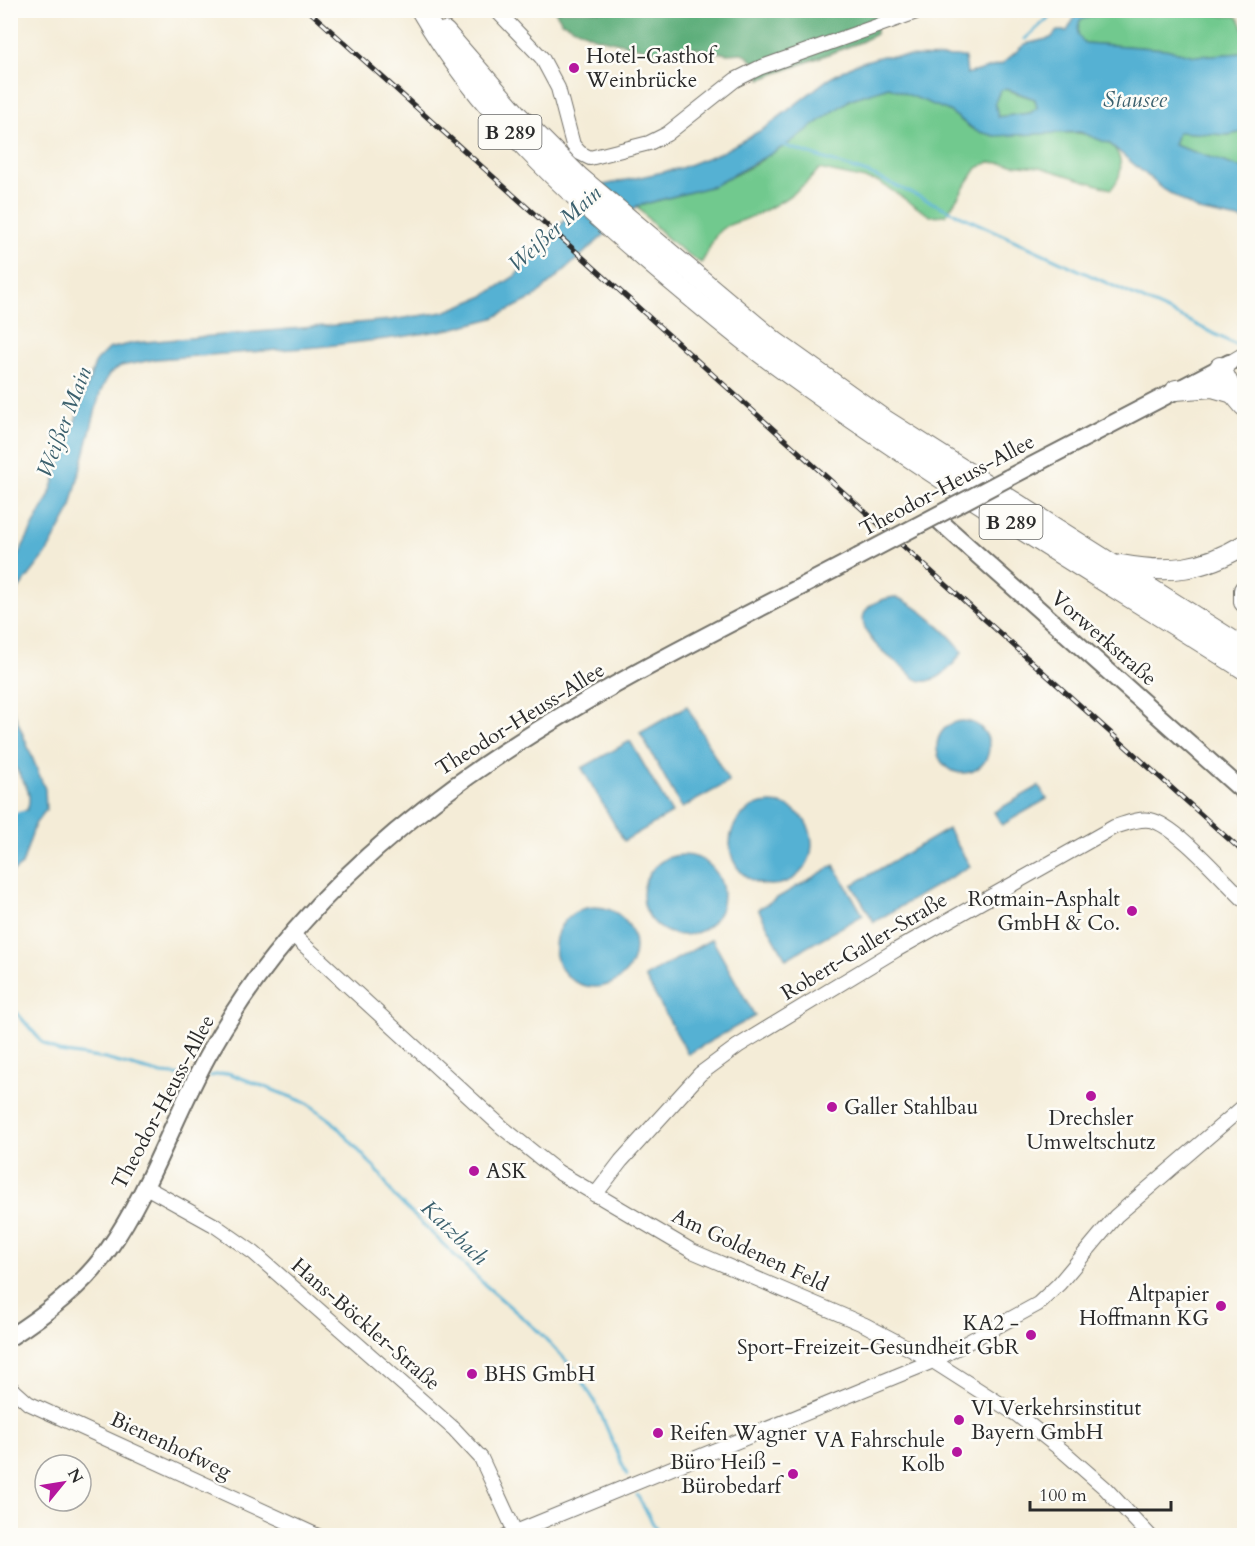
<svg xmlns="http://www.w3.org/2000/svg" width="1255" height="1546" viewBox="0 0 1255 1546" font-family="Cardo,serif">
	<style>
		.green { fill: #71c98e; stroke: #4e7a5c; stroke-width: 1.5 }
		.forest { fill: #5cad79; stroke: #446c52; stroke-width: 1.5 }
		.water { fill: #55b1d3; stroke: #406e7f; stroke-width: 1.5; fill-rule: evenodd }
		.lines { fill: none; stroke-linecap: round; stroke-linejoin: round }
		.stream { stroke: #55b1d3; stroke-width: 3 }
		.river { stroke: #55b1d3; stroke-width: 16 }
		.minor-casing { stroke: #716f67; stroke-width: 16 }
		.major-casing { stroke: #716f67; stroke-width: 20 }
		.highway-casing { stroke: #716f67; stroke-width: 22 }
		.minor { stroke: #fff; stroke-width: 14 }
		.major { stroke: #fff; stroke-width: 16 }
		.highway { stroke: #fff; stroke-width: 20 }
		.rail-casing { stroke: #2b2b2b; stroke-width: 5 }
		.rail { stroke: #fdfcf7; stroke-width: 3; stroke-dasharray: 9; stroke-linecap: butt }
		.major-bridge-casing { stroke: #716f67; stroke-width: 20; stroke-linecap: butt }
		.major-bridge { stroke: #fff; stroke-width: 16 }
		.poi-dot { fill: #b5179e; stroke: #fdfcf7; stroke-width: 2 }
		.labels { text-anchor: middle; stroke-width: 5; stroke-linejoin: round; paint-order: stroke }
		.shield { fill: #fdfcf7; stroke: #6a6a68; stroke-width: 1.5 }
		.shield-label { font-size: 20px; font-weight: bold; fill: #2b2b2b }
		.poi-label { font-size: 21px; fill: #2b2b2b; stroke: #fdfcf7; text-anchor: start }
		.street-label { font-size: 21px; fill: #2b2b2b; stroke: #fdfcf7 }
		.water-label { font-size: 22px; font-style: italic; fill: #3c616e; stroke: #fdfcf7 }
	</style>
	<rect width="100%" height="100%" fill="#fdfcf7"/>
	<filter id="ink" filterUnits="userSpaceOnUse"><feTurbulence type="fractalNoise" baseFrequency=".0167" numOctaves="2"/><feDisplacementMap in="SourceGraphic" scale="12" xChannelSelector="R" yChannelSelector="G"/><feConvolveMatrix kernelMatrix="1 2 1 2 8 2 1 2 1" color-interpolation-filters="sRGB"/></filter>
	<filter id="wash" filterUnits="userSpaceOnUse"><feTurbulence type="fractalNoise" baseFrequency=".008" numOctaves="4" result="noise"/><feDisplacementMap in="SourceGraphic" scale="24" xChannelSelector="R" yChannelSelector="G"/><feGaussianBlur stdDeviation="1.35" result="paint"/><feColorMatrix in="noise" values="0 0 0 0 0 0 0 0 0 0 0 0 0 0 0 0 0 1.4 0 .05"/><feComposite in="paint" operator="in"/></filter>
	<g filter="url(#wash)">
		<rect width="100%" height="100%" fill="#f4ecd7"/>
		<g class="green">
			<path d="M1196 10 1224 16H1236C1247 26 1244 39 1244 53L1195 56 1165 49 1085 43C1076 36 1077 30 1080 20L1109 11Z"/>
			<path d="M889 87C909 93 931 100 949 111 959 117 968 129 979 132 1012 141 1110 114 1120 160 1122 172 1119 180 1111 189L1040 167 989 162 977 168 946 215 930 216 879 182 819 169C802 191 771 209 746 219 736 223 723 225 717 234 711 242 708 254 701 263 676 248 656 229 637 206L713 186 754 165 851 99Z"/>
			<path d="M1004 89 1035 99 1037 108 1030 113 998 117 995 103 1000 90Z"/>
			<path d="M1178 132 1228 135 1244 132V169L1174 145Z"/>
		</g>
		<path class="forest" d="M555 11H907L877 20 876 34 861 42 761 79 756 64 743 53 727 54 690 47 654 51 594 37 562 22Z"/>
		<g class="water">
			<path d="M1079 10 1109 11 1080 20C1077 31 1076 36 1085 43L1165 49 1195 56 1244 53V132L1228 135 1178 132 1174 145 1244 169V220L1199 211 1163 189 1110 144 1080 132 995 136 976 131 949 111 889 87 851 99 785 146 713 186 637 206 533 298 493 318 451 329 394 338 318 347 157 359 121 366 109 374 100 393 70 510 46 554 11 599V569L49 496 96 361 108 349 134 343 391 320 444 312 484 296 515 276 570 214 604 185 681 168 722 152 765 128 827 80 855 64 883 56 965 57 967 74 1002 64 1025 44 1051 38 1057 31H1067ZM1007 89 1035 99 1037 108 1030 113 998 117 995 103 1000 90Z"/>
			<path d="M894 597C912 600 953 636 962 652 954 664 942 679 927 681 914 683 909 671 900 665 871 646 837 607 894 597Z"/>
			<path d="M11 705 45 789 46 810 35 824 22 865 11 873V834L19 813 27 810C36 787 14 775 10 753 8 738 10 721 11 705Z"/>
			<path d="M687 706 729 782 682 808 640 733Z"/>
			<circle cx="963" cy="747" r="26"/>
			<path d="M630 741 672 813 624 841 582 768Z"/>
			<path d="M1039 786 1047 799 1002 825 994 812Z"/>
			<circle cx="771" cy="844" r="41"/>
			<path d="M948 829 970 866 874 922 852 885Z"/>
			<circle cx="683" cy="895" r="40"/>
			<path d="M834 865 863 915 786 959 758 909Z"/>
			<circle cx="595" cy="947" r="40"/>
			<path d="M712 939 755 1016 688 1054 645 977Z"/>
		</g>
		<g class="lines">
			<g class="stream">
				<path d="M1025 39 1057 10"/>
				<path d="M783 145 870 174 1185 319 1244 349"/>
				<path d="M10 1005 42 1042 59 1052 105 1059 162 1074 186 1076"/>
				<path d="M210 1076 228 1073 307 1103 332 1121 380 1174 394 1196 484 1284 539 1332 574 1369 596 1403 627 1475"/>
				<path d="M637 1495 660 1536"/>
			</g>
			<path class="river" d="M10 821 25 819"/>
		</g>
	</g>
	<g filter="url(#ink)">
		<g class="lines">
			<g class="minor-casing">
				<g id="minor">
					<path d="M496 10 542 58 558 88 573 145 580 153 590 158 649 143 667 134 735 80 759 68 922 10"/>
					<path d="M1229 363 1244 354"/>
					<path d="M292 934 503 1128 558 1172 692 1251 865 1325 933 1361 1016 1414 1064 1452 1105 1488 1150 1536"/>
					<path d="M144 1186 214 1225 254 1253 454 1429 481 1458 516 1534"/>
					<path d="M595 1195 621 1161 700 1074 738 1046 896 950 1114 827C1125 824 1138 818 1150 820 1175 824 1224 881 1244 900"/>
					<path d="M10 1387 28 1403 318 1536"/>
					<path d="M506 1536 933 1361 1038 1304 1059 1284 1116 1216 1244 1106"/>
				</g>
			</g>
			<g class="major-casing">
				<g id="major">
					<path d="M1008 478 1229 363"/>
					<path d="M935 517 1244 792"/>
					<path d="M10 1337C46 1314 83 1286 108 1250 150 1190 173 1119 208 1055 227 1021 250 986 274 956 425 765 648 668 858 557"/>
				</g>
			</g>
			<g class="highway-casing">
				<g id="highway">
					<path d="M421 10C481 114 568 193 658 269 695 300 731 331 770 360 922 472 1085 568 1244 669"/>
					<path d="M445 32 517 115 580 178 775 342 880 417 1244 648"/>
					<path d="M1220 367 1233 393 1244 406"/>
					<path d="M1176 390 1212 387 1233 393"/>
					<path d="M1121 565C1169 574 1202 570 1244 545"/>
					<path d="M1244 590V602"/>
				</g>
			</g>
			<use href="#minor" class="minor"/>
			<use href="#major" class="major"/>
			<use href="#highway" class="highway"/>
			<g class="rail-casing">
				<path id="rail" d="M308 10 1244 853"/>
			</g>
			<use href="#rail" class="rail"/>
			<g class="major-bridge-casing">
				<path id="major-bridge" d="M858 557 1008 478"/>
			</g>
			<use href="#major-bridge" class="major-bridge"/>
		</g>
	</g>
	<g class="poi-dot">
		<circle cx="574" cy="68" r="6"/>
		<circle cx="1132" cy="911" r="6"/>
		<circle cx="1091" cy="1096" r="6"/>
		<circle cx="832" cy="1107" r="6"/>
		<circle cx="474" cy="1171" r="6"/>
		<circle cx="1221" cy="1306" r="6"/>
		<circle cx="1031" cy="1335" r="6"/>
		<circle cx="472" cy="1374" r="6"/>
		<circle cx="959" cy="1420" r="6"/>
		<circle cx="658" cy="1433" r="6"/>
		<circle cx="957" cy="1452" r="6"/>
		<circle cx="793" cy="1474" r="6"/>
	</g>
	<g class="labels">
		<g class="shield">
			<rect x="478.5" y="115" width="63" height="34" rx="4.5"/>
			<rect x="979.5" y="505" width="63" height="34" rx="4.5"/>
		</g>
		<g class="shield-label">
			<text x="510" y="139">B 289</text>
			<text x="1011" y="529">B 289</text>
		</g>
		<g class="poi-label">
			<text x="586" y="63">Hotel-Gasthof<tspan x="586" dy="24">Weinbrücke</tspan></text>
			<text x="1120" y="906" text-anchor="end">Rotmain-Asphalt<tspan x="1120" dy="24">GmbH &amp; Co.</tspan></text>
			<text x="844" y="1114">Galler Stahlbau</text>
			<text x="1091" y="1125" text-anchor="middle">Drechsler<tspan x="1091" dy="24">Umweltschutz</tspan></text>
			<text x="486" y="1178">ASK</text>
			<text x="1209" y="1301" text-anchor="end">Altpapier<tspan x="1209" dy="24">Hoffmann KG</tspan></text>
			<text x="1019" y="1330" text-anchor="end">KA2 -<tspan x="1019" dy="24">Sport-Freizeit-Gesundheit GbR</tspan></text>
			<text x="484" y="1381">BHS GmbH</text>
			<text x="971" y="1415">VI Verkehrsinstitut<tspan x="971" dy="24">Bayern GmbH</tspan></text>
			<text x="670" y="1440">Reifen Wagner</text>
			<text x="945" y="1447" text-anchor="end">VA Fahrschule<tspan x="945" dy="24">Kolb</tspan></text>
			<text x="781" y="1469" text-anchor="end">Büro Heiß -<tspan x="781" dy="24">Bürobedarf</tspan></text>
		</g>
		<g class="street-label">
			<text transform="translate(947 485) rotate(-28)" y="7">Theodor-Heuss-Allee</text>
			<text transform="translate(1104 638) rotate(41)" y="7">Vorwerkstraße</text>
			<text transform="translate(520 719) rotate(-32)" y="7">Theodor-Heuss-Allee</text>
			<text transform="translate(864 946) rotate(-31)" y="7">Robert-Galler-Straße</text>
			<text transform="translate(163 1102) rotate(-62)" y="7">Theodor-Heuss-Allee</text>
			<text transform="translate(750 1250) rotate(25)" y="7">Am Goldenen Feld</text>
			<text transform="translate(366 1324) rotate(41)" y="7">Hans-Böckler-Straße</text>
			<text transform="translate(171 1445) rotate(25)" y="7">Bienenhofweg</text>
		</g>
		<g class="water-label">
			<text x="1135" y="107">Stausee</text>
			<text transform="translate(554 228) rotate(-42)" y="8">Weißer Main</text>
			<text transform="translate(63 422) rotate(-69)" y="8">Weißer Main</text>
			<text transform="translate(455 1232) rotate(44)" y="8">Katzbach</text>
		</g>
	</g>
	<rect width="1255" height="1546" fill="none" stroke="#fdfcf7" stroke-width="36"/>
	<g transform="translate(63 1483) rotate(60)"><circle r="28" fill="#fdfcf7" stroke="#a9a8a5" stroke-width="1.5"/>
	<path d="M0-4.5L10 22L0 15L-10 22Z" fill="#b5179e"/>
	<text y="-9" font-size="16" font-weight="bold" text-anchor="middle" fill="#2b2b2b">N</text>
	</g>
	<path d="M1030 1501v9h141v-9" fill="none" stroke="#2b2b2b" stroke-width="3"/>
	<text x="1039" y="1501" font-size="18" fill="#2b2b2b" stroke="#fdfcf7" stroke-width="4.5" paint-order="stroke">100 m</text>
</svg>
